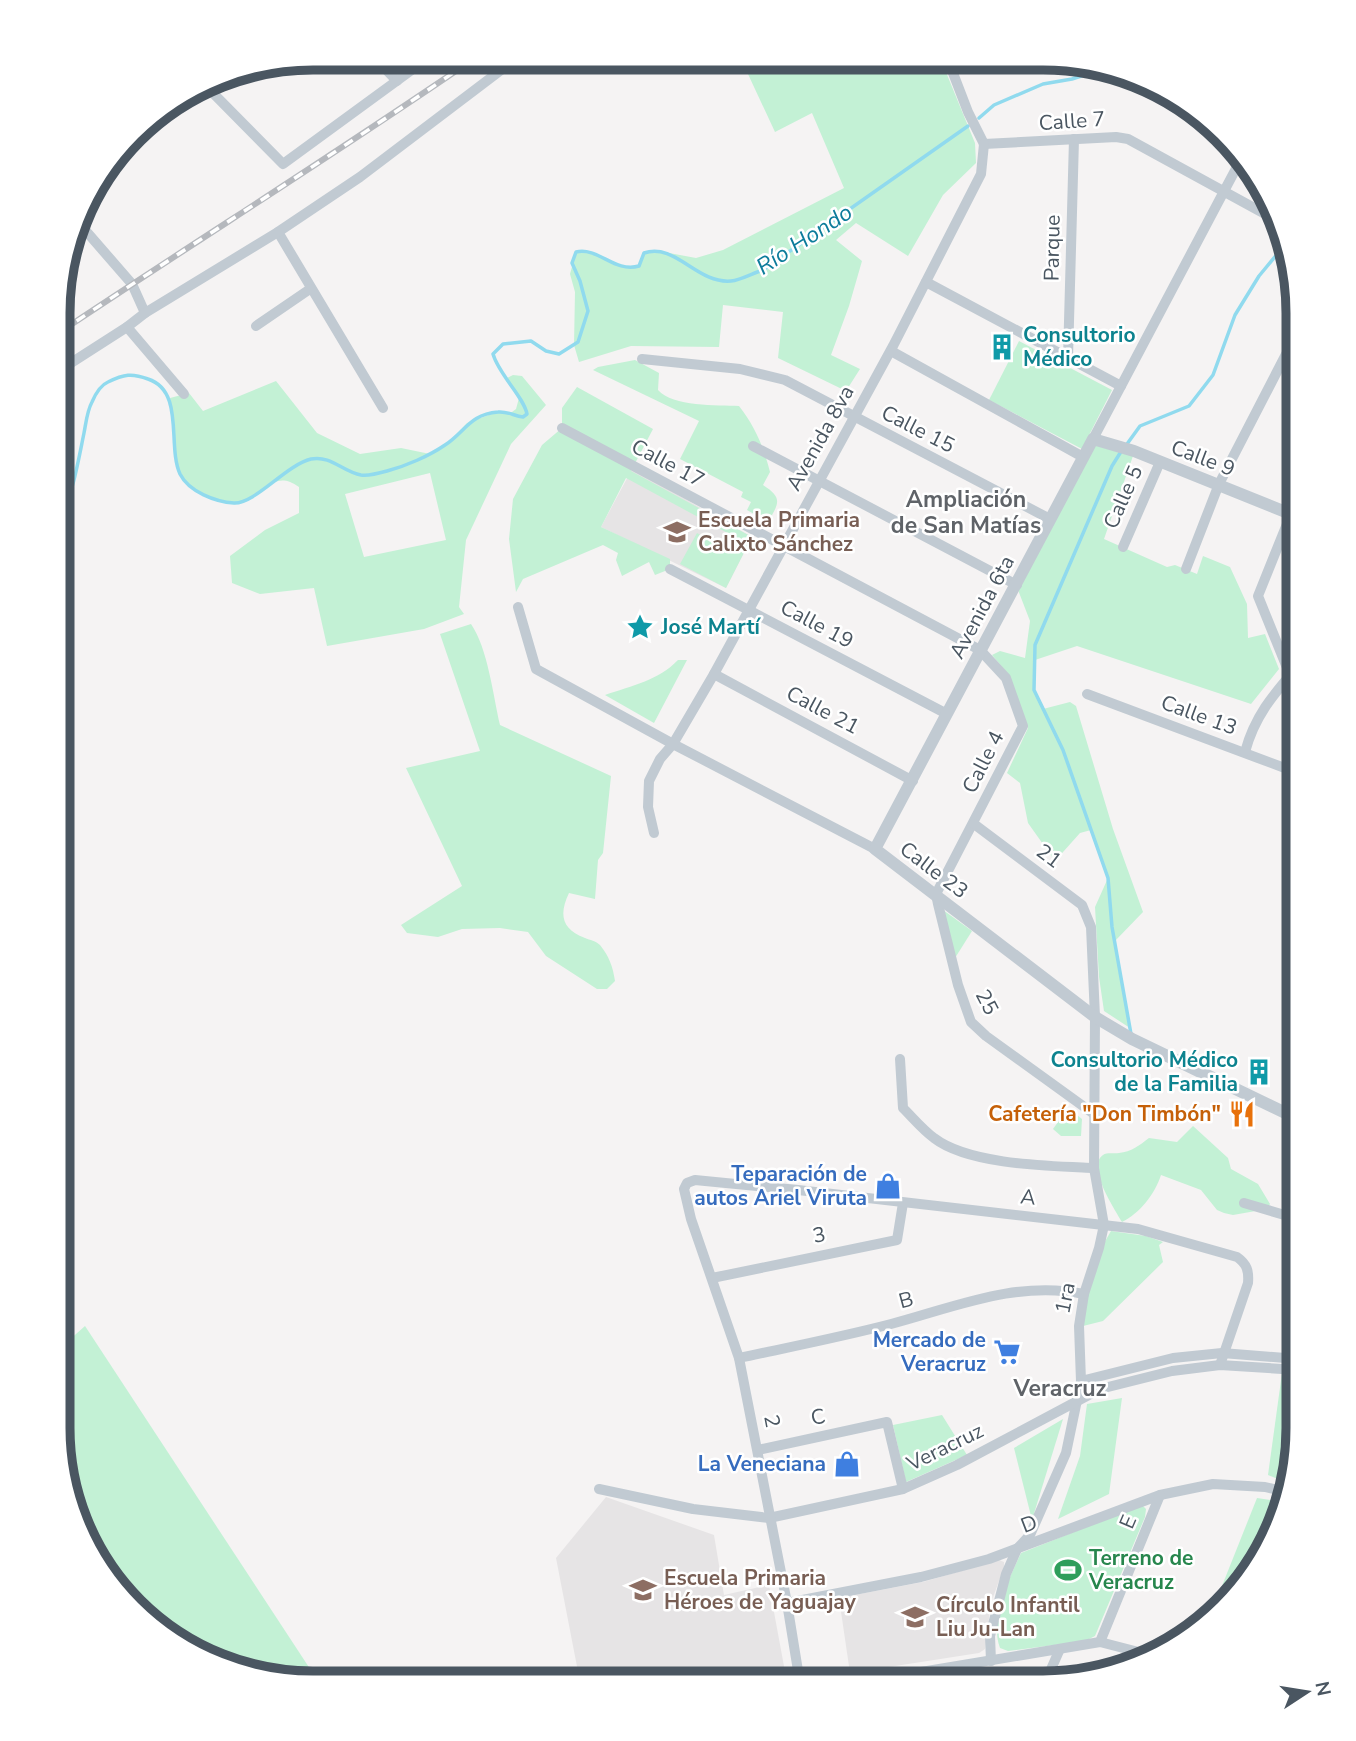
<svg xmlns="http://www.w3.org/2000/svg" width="1356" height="1741" viewBox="0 0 1356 1741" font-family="'Nunito Sans',sans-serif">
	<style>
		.education { fill: #e6e4e5 }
		.green { fill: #c3f1d5; fill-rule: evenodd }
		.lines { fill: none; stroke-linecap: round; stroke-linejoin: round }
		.stream { stroke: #90daee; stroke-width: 3.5 }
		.minor { stroke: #c1cad2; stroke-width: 10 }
		.tertiary { stroke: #c1cad2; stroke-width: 12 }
		.rail-casing { stroke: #b5b8bd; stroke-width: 6 }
		.rail { stroke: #fff; stroke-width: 3.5; stroke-dasharray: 10; stroke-linecap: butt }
		.labels { text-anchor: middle; stroke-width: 5; stroke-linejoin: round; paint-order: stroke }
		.street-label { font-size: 21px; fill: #4a5661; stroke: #fff }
		.culture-label { font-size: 21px; font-weight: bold; fill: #0d838f; stroke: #fff; text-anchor: start }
		.education-label { font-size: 21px; font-weight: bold; fill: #785e54; stroke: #fff; text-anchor: start }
		.food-label { font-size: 21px; font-weight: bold; fill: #c56008; stroke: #fff; text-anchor: end }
		.shop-label { font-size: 21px; font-weight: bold; fill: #366cbe; stroke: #fff; text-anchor: end }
		.leisure-label { font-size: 21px; font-weight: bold; fill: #27864d; stroke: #fff; text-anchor: start }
		.water-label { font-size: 23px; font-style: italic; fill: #0c7c9b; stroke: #fff }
		.neighbourhood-label { font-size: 23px; font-weight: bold; fill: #5f6368; stroke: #fff }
		.rim { fill: none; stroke: #4a5661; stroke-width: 9 }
	</style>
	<rect width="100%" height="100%" fill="#f5f3f3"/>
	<g class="education">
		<path d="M632 469 752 537 726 588 601 527Z"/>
		<path d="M606 1497 714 1535 724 1595 769 1585 786 1677 779 1683 580 1682 556 1558Z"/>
		<path d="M999 1560 1004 1562V1567L991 1603 985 1649 979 1653 850 1673 839 1598 923 1582Z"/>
	</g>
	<g class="green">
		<path d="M741 59 941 60 975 143 976 163 943 195 908 256 856 223 836 240 862 261 849 306 831 355 860 369 846 391 778 358 783 312 723 305 719 347 631 346 579 362 574 345 575 292 570 274 576 252C599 247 614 273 639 266L644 253 653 250 696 258 723 250 844 188 812 113 775 132Z"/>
		<path d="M1019 341 1112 390 1082 449 989 400Z"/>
		<path d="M635 360 659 373 658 390C673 407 717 405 739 406 755 426 764 448 770 472L763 485C783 498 779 503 768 522L747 510 751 502 741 497 743 492 680 459 699 421 593 370 598 367Z"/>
		<path d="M513 375 522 376 546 405 511 444 466 540 459 607 464 614 424 629 327 646 314 588 260 594 232 583 230 556 265 530 299 513V487C273 468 263 496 242 503 225 509 188 490 180 474 174 462 172 415 170 398L189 393 203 411 276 381 317 433 360 454 401 448 430 454 447 444 467 423 497 412H512L516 409 519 398 505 379ZM430 473 446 540 364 557 345 494Z"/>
		<path d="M577 387 653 429 631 471 752 537 726 588 680 564 697 533 728 551 735 537 626 478 601 527 670 559V569L655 575 649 562 622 576 616 560 618 553 603 545 523 579 516 592 509 539 513 499 542 445 562 428V408Z"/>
		<path d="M1094 445 1133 456 1104 539 1167 567 1175 565 1197 574 1203 556 1230 567 1247 604 1248 638 1265 634 1279 669 1251 704 1077 646 1035 660 1034 690 1043 709 1070 702 1076 706 1113 829 1143 912 1115 941 1130 1028 1104 1011 1099 977 1095 907 1108 878 1091 830 1080 833 1055 861 1028 823 1020 783 1007 773 1028 728 1009 675 992 655 1000 651 1025 658 1030 621 1018 590Z"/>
		<path d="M471 624C488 649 493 695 500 725L611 776 603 853 598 860 595 899 569 893C559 914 561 929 585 938 590 940 596 941 600 945 609 956 613 967 615 981L607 989H597L546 956 528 932 500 928 462 929 438 937 407 933 401 925 462 886 406 768 480 751 440 634Z"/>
		<path d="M678 660H687L654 723 605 695C631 686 659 680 678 660Z"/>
		<path d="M943 910 972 931 955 958Z"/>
		<path d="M1068 1108 1082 1119 1081 1136H1061L1053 1129Z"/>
		<path d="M1193 1126 1228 1158 1231 1169 1258 1184 1270 1204 1267 1209 1233 1215 1224 1213 1217 1210 1201 1190 1161 1175C1155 1194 1140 1213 1122 1222 1115 1209 1086 1167 1103 1155 1107 1152 1114 1154 1119 1153 1131 1152 1140 1145 1149 1138L1177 1142Z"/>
		<path d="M1111 1231 1146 1236 1163 1242 1159 1245 1163 1262 1103 1321 1083 1326C1086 1294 1094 1258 1111 1231Z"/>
		<path d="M85 1326 318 1681H280L171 1640 84 1541 58 1428V1350Z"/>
		<path d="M1282 1373 1298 1375V1445L1285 1482 1268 1475Z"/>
		<path d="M1122 1398 1109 1494 1058 1519 1080 1456 1087 1404Z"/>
		<path d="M942 1415 967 1455 906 1482 893 1425Z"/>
		<path d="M1063 1419 1032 1520 1014 1448Z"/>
		<path d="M1257 1498 1278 1501 1251 1573 1214 1606Z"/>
		<path d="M1142 1505 1146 1509 1145 1517 1095 1636 1085 1641 1008 1651 1000 1648C989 1617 1008 1581 1021 1553Z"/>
	</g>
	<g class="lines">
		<g class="stream">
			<path d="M979 118 994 105 1043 84 1072 79 1100 70"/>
			<path d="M1127 444 1140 426 1189 406 1213 375 1235 315 1259 276 1283 247"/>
			<path d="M1122 450 1112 466 1035 645 1034 690 1063 750 1108 878 1112 927 1131 1034"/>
			<path d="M60 520C73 493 78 462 84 433 86 423 87 411 92 402 95 395 101 385 108 382 124 374 132 373 148 379 185 391 167 446 180 474 189 492 216 502 234 503 255 504 286 465 311 459 331 455 343 472 361 475 368 476 380 473 387 471 406 466 429 456 445 445 465 432 470 414 498 412 508 411 514 416 523 417L527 414C524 397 499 375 493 354L503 344 531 341 546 351 559 354 578 342 588 311 580 281 572 263 576 252C599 247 614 273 639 266L644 253C675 242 697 284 731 281 741 280 753 273 763 270L968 126"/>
		</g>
		<g class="minor">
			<path d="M375 58 397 81"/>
			<path d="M948 60 968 112 984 144"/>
			<path d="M206 86 283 164 428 58"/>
			<path d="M984 144 1116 137 1128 139 1276 220"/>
			<path d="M79 223 132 284 145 313"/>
			<path d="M278 232 383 408"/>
			<path d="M926 282 1121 386"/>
			<path d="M256 326 310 289"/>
			<path d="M127 327 184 394"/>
			<path d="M891 351 1083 457"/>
			<path d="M1068 358 1074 139"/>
			<path d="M642 359 740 369 785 380 1050 519"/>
			<path d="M60 370 127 327 145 313 278 232 360 177 517 58"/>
			<path d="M562 428 980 650 1006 678 1023 726 936 894 938 904 958 985 971 1022 986 1036 1094 1114"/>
			<path d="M1093 439 1240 161"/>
			<path d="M753 446 1017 585"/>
			<path d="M1123 547 1160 462"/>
			<path d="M670 569 947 714"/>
			<path d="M1186 569 1219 484 1298 331"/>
			<path d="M518 607 536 669 673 744 875 849"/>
			<path d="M714 674 913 781"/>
			<path d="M1290 675 1258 596 1291 514"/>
			<path d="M1087 694 1298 773"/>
			<path d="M1245 752C1255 715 1274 694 1298 666"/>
			<path d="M974 824 1082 905 1091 927 1095 1017 1094 1168 1104 1225 1099 1248 1084 1294 1079 1326 1081 1381 1066 1453 1030 1535 1017 1549 1006 1574 990 1636 991 1661"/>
			<path d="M654 833 648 807 649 781 660 759 673 744 714 674 893 346 981 174 984 144"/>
			<path d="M900 1059 903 1108C913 1118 923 1130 934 1138 969 1165 1050 1166 1094 1168"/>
			<path d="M1244 1203 1298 1219"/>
			<path d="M712 1278 897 1240 903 1203"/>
			<path d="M739 1358C790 1347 841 1337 891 1324 955 1307 1017 1280 1084 1294"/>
			<path d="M1081 1381 1173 1358 1222 1353 1298 1359"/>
			<path d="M758 1450 887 1422 903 1489"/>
			<path d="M599 1489 693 1509 769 1518 903 1489 957 1465 1100 1389 1172 1371 1220 1365 1298 1370"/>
			<path d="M787 1603 921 1577 989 1559 1160 1495 1213 1484 1265 1487 1282 1491"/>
			<path d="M1100 1642 1160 1495"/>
			<path d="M800 1683 787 1603 739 1358 691 1219 684 1189 687 1183 695 1180 798 1190 1138 1229 1237 1257C1247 1264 1249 1271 1248 1283L1220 1365"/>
			<path d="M855 1683 1100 1642 1154 1656"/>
			<path d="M1045 1683 1059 1651"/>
		</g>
		<path class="tertiary" d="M1298 1119 1132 1039 1095 1017 875 849 1093 439 1134 451 1298 517"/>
		<g class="rail-casing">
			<path id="rail" d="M60 332C198 240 338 152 475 58"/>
		</g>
		<use href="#rail" class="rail"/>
	</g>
	<defs>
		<g id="building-bare" transform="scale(2.1)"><path d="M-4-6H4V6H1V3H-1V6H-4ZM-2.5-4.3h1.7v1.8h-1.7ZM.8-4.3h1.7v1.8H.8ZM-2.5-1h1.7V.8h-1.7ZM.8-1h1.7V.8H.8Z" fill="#0f9aa8" stroke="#fff" stroke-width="2.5" paint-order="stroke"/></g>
		<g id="school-bare" transform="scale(2.1)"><path d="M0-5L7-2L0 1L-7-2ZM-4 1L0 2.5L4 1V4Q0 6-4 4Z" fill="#8d6e63" stroke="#fff" stroke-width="2.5" paint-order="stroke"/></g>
		<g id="sight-bare" transform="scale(2.1)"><path d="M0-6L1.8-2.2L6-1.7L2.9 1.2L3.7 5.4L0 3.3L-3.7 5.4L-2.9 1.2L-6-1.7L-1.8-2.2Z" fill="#0f9aa8" stroke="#fff" stroke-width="2.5" paint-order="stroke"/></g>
		<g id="restaurant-bare" transform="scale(2.1)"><path d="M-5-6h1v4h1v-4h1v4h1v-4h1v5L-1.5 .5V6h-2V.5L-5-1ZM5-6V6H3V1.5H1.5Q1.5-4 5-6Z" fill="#e8710a" stroke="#fff" stroke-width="2.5" paint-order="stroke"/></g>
		<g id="shop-bare" transform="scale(2.1)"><path d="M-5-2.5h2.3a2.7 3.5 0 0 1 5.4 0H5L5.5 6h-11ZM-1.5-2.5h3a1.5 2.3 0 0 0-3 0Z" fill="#3f7fe0" stroke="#fff" stroke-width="2.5" paint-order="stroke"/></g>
		<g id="supermarket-bare" transform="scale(2.1)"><path d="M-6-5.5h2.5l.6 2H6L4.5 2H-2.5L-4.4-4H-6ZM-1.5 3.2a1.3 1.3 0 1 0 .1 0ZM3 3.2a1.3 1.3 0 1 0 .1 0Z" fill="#3f7fe0" stroke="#fff" stroke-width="2.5" paint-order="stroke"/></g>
		<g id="stadium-bare" transform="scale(2.1)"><path d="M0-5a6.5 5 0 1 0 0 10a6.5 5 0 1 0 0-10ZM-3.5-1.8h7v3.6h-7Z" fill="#2e9e5b" stroke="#fff" stroke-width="2.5" paint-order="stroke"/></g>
	</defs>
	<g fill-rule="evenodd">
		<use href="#building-bare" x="1002" y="347"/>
		<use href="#school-bare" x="677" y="532"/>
		<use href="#sight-bare" x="640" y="627"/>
		<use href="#building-bare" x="1259" y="1072"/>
		<use href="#restaurant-bare" x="1242" y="1114"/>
		<use href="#shop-bare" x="888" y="1186"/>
		<use href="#supermarket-bare" x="1007" y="1352"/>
		<use href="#shop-bare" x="847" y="1464"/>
		<use href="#stadium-bare" x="1068" y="1570"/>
		<use href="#school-bare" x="643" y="1590"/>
		<use href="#school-bare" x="915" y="1617"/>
	</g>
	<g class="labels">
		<g class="street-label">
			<text transform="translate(1072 121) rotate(-4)" y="7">Calle 7</text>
			<text transform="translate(1052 248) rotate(-89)" y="7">Parque</text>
			<text transform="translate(918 429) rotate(27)" y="7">Calle 15</text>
			<text transform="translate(820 438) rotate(-61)" y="7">Avenida 8va</text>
			<text transform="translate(1203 458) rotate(21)" y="7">Calle 9</text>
			<text transform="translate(668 463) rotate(28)" y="7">Calle 17</text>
			<text transform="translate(1123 497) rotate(-66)" y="7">Calle 5</text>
			<text transform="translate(982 607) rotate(-62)" y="7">Avenida 6ta</text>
			<text transform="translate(817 624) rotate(28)" y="7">Calle 19</text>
			<text transform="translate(823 710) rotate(28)" y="7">Calle 21</text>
			<text transform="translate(1199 715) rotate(20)" y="7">Calle 13</text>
			<text transform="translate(983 762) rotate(-63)" y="7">Calle 4</text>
			<text transform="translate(1049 856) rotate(37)" y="7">21</text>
			<text transform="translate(934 870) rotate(37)" y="7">Calle 23</text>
			<text transform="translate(987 1002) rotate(63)" y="7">25</text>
			<text transform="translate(1028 1197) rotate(6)" y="7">A</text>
			<text transform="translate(819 1235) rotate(-11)" y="7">3</text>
			<text transform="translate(1065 1298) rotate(-79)" y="7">1ra</text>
			<text transform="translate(906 1300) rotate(-15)" y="7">B</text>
			<text transform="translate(818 1417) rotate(-12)" y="7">C</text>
			<text transform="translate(772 1421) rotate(79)" y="7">2</text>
			<text transform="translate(945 1447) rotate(-26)" y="7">Veracruz</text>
			<text transform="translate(1128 1522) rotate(-67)" y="7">E</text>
			<text transform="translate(1029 1524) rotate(-21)" y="7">D</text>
		</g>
		<g class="culture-label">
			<text x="1023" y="342">Consultorio<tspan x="1023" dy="24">Médico</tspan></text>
			<text x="661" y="634">José Martí</text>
			<text x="1238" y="1067" text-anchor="end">Consultorio Médico<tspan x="1238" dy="24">de la Familia</tspan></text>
		</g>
		<g class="education-label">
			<text x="698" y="527">Escuela Primaria<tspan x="698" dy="24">Calixto Sánchez</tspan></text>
			<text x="664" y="1585">Escuela Primaria<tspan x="664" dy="24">Héroes de Yaguajay</tspan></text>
			<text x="936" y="1612">Círculo Infantil<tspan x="936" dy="24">Liu Ju-Lan</tspan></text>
		</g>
		<g class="food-label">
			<text x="1221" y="1121">Cafetería "Don Timbón"</text>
		</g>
		<g class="shop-label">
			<text x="867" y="1181">Teparación de<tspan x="867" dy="24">autos Ariel Viruta</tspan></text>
			<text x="986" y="1347">Mercado de<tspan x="986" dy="24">Veracruz</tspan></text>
			<text x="826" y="1471">La Veneciana</text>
		</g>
		<g class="leisure-label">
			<text x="1089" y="1565">Terreno de<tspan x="1089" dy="24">Veracruz</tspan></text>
		</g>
		<g class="water-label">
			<text transform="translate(804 239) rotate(-33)" y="8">Río Hondo</text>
		</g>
		<g class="neighbourhood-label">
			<text x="966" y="507">Ampliación<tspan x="966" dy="26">de San Matías</tspan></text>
			<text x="1060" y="1396">Veracruz</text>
		</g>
	</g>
	<path d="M0 0H1356V1741H0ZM313 70H1043A243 243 0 0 1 1286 313V1428A243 243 0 0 1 1043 1671H313A243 243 0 0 1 70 1428V313A243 243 0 0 1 313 70Z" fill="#fff" fill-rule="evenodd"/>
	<path class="rim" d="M313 70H1043A243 243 0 0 1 1286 313V1428A243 243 0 0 1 1043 1671H313A243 243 0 0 1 70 1428V313A243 243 0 0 1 313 70Z"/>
	<g transform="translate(1307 1692) rotate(78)" stroke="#ffffff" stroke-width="5" paint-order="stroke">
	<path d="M0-5L12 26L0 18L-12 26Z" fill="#4a5661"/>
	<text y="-10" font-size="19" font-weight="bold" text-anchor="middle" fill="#4a5661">N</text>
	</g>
</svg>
